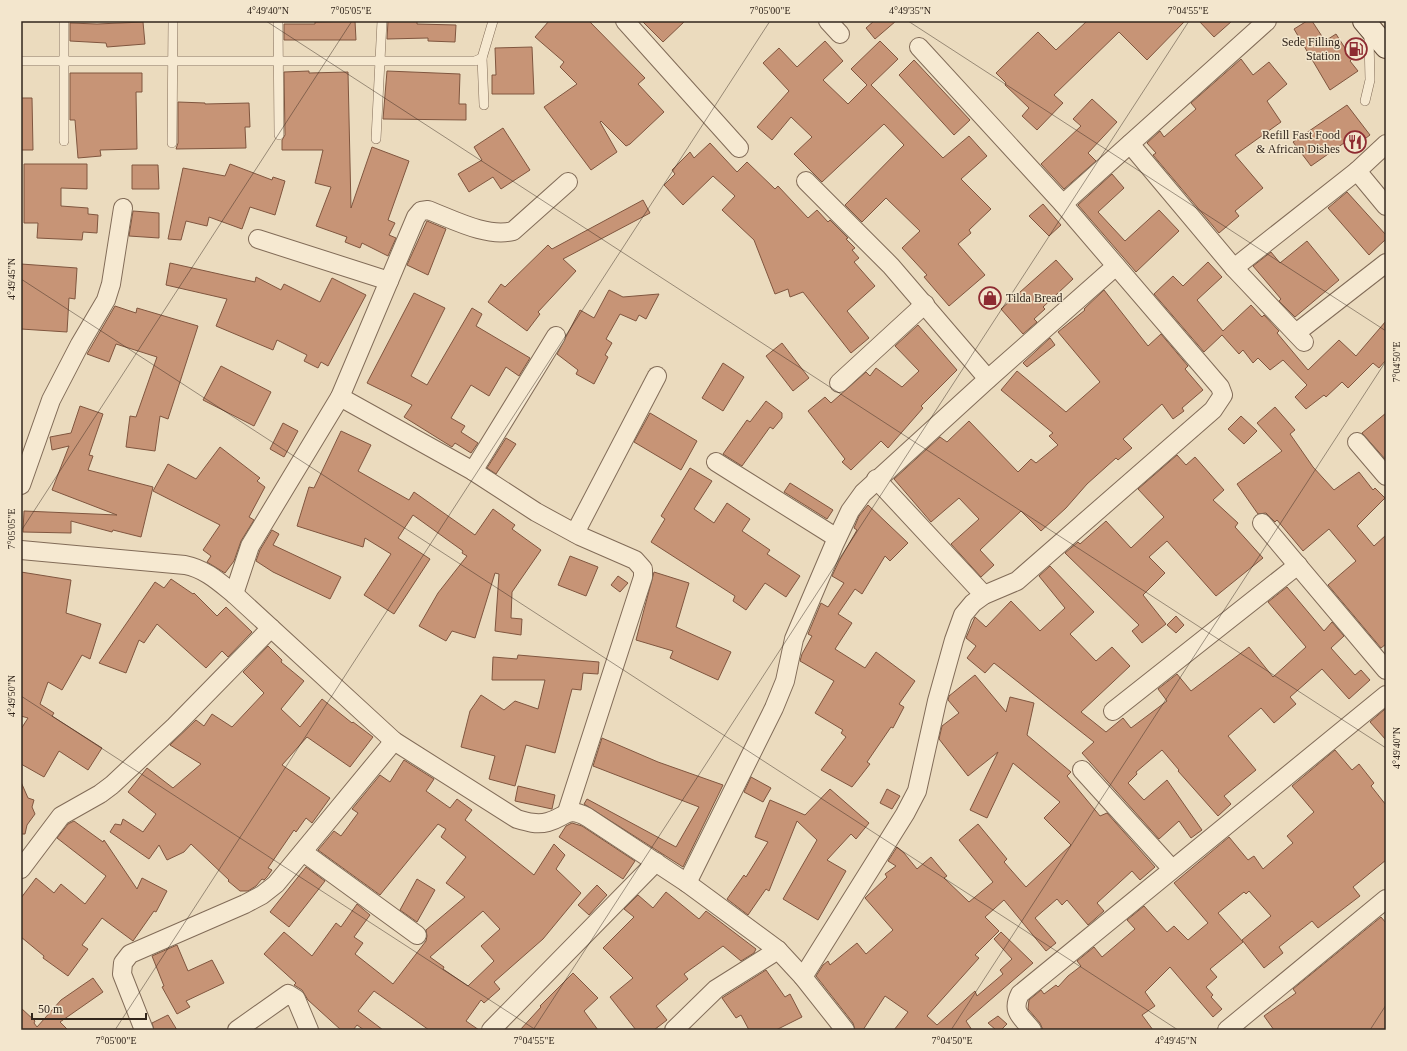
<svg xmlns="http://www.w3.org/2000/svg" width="1407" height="1051" viewBox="0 0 1407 1051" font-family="Georgia,serif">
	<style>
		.building { fill: #c79476; stroke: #80563f; fill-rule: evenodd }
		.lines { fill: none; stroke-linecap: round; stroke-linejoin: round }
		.lane-casing { stroke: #826c58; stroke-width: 10 }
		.street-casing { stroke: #826c58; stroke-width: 20 }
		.secondary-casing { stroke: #644e3b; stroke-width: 24 }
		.lane { stroke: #f6e9d1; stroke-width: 9 }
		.street { stroke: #f6e9d1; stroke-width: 18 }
		.secondary { stroke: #f6e9d1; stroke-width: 22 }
		.ticks { fill: none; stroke: #32261c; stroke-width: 1; stroke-opacity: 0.45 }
		.labels { text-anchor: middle; stroke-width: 3; stroke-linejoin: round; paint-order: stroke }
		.poi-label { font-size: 12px; fill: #32261c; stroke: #f3e6cd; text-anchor: end }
		.neatline { fill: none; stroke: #32261c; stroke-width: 1.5 }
		.ticks-label { font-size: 10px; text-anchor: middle; fill: #32261c }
	</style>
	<rect width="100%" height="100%" fill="#ebdbbe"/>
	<g class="building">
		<path d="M355 21 356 40H284V24H315V22Z"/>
		<path d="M388 21H417V24L456 25 455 42 428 41V38L387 39Z"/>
		<path d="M549 21H589L645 78 638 84 664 112 630 144 626 146 601 121 600 122 617 152 591 170 544 107 577 84 560 67 564 62 535 37Z"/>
		<path d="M642 21H685L663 42Z"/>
		<path d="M874 21H896L875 39 866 28Z"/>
		<path d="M1087 21H1185L1147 60 1119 32 1054 95 1063 103 1037 130 1022 116 1029 108 1005 85 1006 83 996 73 1038 32 1056 50Z"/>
		<path d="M1199 21H1232L1214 37Z"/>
		<path d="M1307 21H1312L1325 41 1336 34 1352 59 1350 61 1358 71 1330 90 1294 29Z"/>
		<path d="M143 22 145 44 107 47 106 43 70 41V23L97 24Z"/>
		<path d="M825 41 843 61 823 80 848 104 867 85 851 69 880 41 898 59 871 85 943 158 969 136 987 156 961 179 991 209 969 230 971 233 958 244 985 275 949 306 924 277 927 275 902 248 920 231 886 198 862 222 845 205 904 145 884 124 822 182 794 154 812 137 791 117 772 140 757 127 789 91 763 63 779 48 797 67Z"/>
		<path d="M532 47 534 94H492V75H496L495 48Z"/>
		<path d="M1241 59 1253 75 1269 62 1287 84 1267 101 1281 122 1235 155 1263 188 1235 211 1239 216 1219 233 1153 155 1156 153 1147 143 1160 131 1164 137 1196 109 1191 103Z"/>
		<path d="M914 60 970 120 954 135 899 75Z"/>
		<path d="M309 71V73L348 72 351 208 372 147 409 161 388 220 395 223 389 235 396 238 388 256 362 243 360 248 345 242 347 237 316 226 331 187 315 183 323 150H282V140L285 135 284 72Z"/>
		<path d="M387 71 460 74 459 104H466V120L383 119Z"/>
		<path d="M70 73H142V92H136L137 149 100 150 101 156 78 158 75 120H70Z"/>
		<path d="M21 98H32L33 150H21Z"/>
		<path d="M1092 99 1117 122 1088 153 1096 161 1064 189 1041 164 1081 126 1073 119Z"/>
		<path d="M178 102 205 103V104L249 103 250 127H245L246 148 176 149 178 143Z"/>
		<path d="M1347 105 1370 135 1350 150 1344 143 1311 166 1293 142Z"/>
		<path d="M503 128 530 170 501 189 493 177 469 192 458 174 482 160 474 147Z"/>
		<path d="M710 143 737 172 747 162 775 189 778 186 808 218 817 210 828 222 830 220 848 238 846 239 855 248 852 250 859 258 854 262 875 286 847 311 869 338 851 353 803 292 790 297 788 289 775 294 754 240 722 210 735 196 713 176 683 205 664 185 675 174 672 170 690 152 694 158Z"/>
		<path d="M24 164H87V189L61 188V206L88 208V214L98 215 97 233 83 232 82 240 37 238 38 223H24Z"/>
		<path d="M230 164 272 180 273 177 285 181 275 215 250 207 242 229 209 217 207 226 186 221 181 240 168 239 183 168 225 176Z"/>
		<path d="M132 165H158L159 189H132Z"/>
		<path d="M1112 174 1124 188 1098 212 1125 241 1159 210 1179 231 1136 272 1078 205Z"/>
		<path d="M1347 192 1386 235V239L1369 255 1328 208Z"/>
		<path d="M643 200 650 213 563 259 576 271 538 312 540 314 527 331 488 302 501 284 505 287 548 245 552 249Z"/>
		<path d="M1043 204 1061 225 1049 236 1029 216Z"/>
		<path d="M133 211 159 213V238L129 236Z"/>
		<path d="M427 221 446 229 428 275 407 265Z"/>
		<path d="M1307 241 1339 280 1295 317 1279 301 1281 299 1253 266 1271 252 1280 263Z"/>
		<path d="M1056 260 1073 279 1043 307 1045 309 1034 319 1037 322 1023 334 1001 309Z"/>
		<path d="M1208 262 1222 277 1197 300 1223 331 1251 305 1262 317 1264 315 1279 331 1277 333 1308 370 1339 340 1356 356 1386 321V360L1379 368 1373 363 1348 388 1342 382 1326 397 1324 395 1306 409 1295 397 1307 385 1283 360 1270 370 1258 358 1253 363 1243 350 1239 354 1222 335 1204 352 1154 294 1173 276 1183 286Z"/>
		<path d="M170 263 255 282 256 277 281 290 284 284 320 302 332 278 366 295 328 366 321 362 318 368 304 361 307 355 277 340 273 350 216 326 227 299 166 285Z"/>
		<path d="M21 264 77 268 75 299 69 298 67 332 21 329Z"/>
		<path d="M609 290 623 297 659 294 646 319 639 315 636 321 620 314 606 339 612 343 605 355 608 357 594 384 576 374 578 370 557 354 580 310 594 318Z"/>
		<path d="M1104 290 1148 346 1161 334 1188 366 1185 369 1203 390 1182 408 1184 411 1173 419 1162 404 1123 439 1132 448 1118 460 1116 458 1087 484 1066 508 1041 531 1021 511 980 550 994 565 981 577 951 544 979 519 959 498 931 522 894 479 940 437 947 442 969 421 1018 472 1031 459 1036 463 1058 445 1049 436 1053 433 1001 390 1017 371 1066 412 1100 382 1058 332 1085 310 1084 309Z"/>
		<path d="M414 293 445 308 411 376 427 385 472 308 482 314 476 326 530 358 519 376 506 367 489 396 471 385 451 418 465 426 461 432 478 443 471 453 455 443 452 447 404 417 412 405 367 383Z"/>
		<path d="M115 306 136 313 137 308 198 326 168 419 160 416 155 451 126 447 130 416 136 417 157 357 116 344 109 362 87 354Z"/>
		<path d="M918 325 957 370 921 406 923 408 888 448 881 441 851 470 842 462 845 459 808 411 825 397 831 403 866 372 870 376 876 368 902 387 919 371 895 346Z"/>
		<path d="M1050 338 1055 345 1027 367 1023 363Z"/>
		<path d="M782 343 809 378 793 391 766 356Z"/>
		<path d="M723 363 744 377 723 411 702 398Z"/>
		<path d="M221 366 271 392 254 426 203 400Z"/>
		<path d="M766 401 782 413V418L773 429 770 427 742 466 723 454 747 420 750 422Z"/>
		<path d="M80 406 103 414 89 455 93 456 88 470 153 487 141 537 113 530 112 532 71 521V533L23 532 24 511 117 515 52 490 69 446 52 450 50 437 71 433Z"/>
		<path d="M1275 407 1295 430 1290 434 1313 467 1334 490 1359 472 1373 490 1375 488 1385 498 1357 526 1374 546 1386 535V644L1381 648 1328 585 1356 561 1329 529 1303 551 1277 520 1275 522 1266 513 1258 514 1237 484 1282 451 1257 423Z"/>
		<path d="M650 413 697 441 681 470 634 442Z"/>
		<path d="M1386 413V460L1362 433Z"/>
		<path d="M1241 416 1257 431 1244 444 1228 429Z"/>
		<path d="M283 423 298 431 284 457 270 449Z"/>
		<path d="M341 431 371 445 358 471 409 500 414 492 475 535 493 509 515 525 512 529 541 550 512 592 511 618 522 619 521 635 495 631 499 574 495 573 475 638 452 631 446 641 419 626 438 593 467 556 462 553 463 551 413 515 398 538 430 559 394 614 364 595 391 554 365 538 363 547 297 526 309 487 314 488Z"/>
		<path d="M506 438 516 444 496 474 487 468Z"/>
		<path d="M220 447 260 478 257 481 265 487 249 517 254 520 241 541 234 561 225 573 207 562 211 556 203 550 220 525 153 491 168 464 196 479Z"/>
		<path d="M1177 455 1186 465 1195 457 1224 490 1213 500 1238 523 1235 527 1263 558 1216 596 1167 541 1149 557 1165 573 1143 595 1166 624 1142 643 1132 631 1139 625 1065 553 1078 542 1080 544 1106 521 1131 548 1164 517 1138 489Z"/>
		<path d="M690 468 712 481 694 509 714 523 727 503 750 519 742 531 770 550 767 554 800 576 786 597 765 583 746 610 733 601 735 596 651 542 665 519 661 516Z"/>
		<path d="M790 483 833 510 827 519 784 492Z"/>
		<path d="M868 505 908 543 890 561 885 556 862 594 855 589 838 614 852 623 835 649 865 668 876 652 915 681 899 704 904 707 893 728 891 727 867 762 870 764 852 787 821 770 846 737 841 733 843 730 815 713 834 681 800 661 802 654 812 636 808 634 821 603 828 607 844 583 832 576 839 561 857 530 854 528 859 516Z"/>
		<path d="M272 530 279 534 273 545 341 577 330 599 273 572 256 561 260 550Z"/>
		<path d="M570 556 598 567 586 596 558 585Z"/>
		<path d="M1050 566 1094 612 1070 634 1096 661 1112 647 1130 666 1081 712 1106 732 1123 718 1131 728 1167 701 1158 689 1177 674 1191 691 1249 647 1273 677 1306 647 1268 602 1287 587 1324 631 1332 622 1344 636 1331 648 1355 675 1361 670 1370 680 1349 699 1322 669 1290 697 1296 704 1274 723 1261 708 1228 736 1256 770 1224 796 1231 804 1218 816 1178 771 1179 770 1162 750 1136 772 1137 774 1128 783 1144 800 1167 780 1202 830 1191 838 1179 821 1159 839 1082 753 1094 742 994 663 985 673 967 658 976 646 966 638 975 617 986 627 1011 601 1040 631 1065 608 1039 576Z"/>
		<path d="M21 572 71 580 66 613 101 624 90 659 82 655 62 690 48 682 40 704 54 713 52 716 102 748 88 770 59 751 44 777 21 764V729L28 718 21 716Z"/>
		<path d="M654 572 689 583 676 627 731 652 718 680 670 658 673 651 636 640Z"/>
		<path d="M618 576 628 583 620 592 611 585Z"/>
		<path d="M171 579 193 594 194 593 217 616 226 607 252 632 228 657 222 651 206 668 157 624 144 643 139 640 126 673 99 663 155 582 164 588Z"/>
		<path d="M1176 616 1184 625 1176 633 1167 625Z"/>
		<path d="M268 646 282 660 281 662 304 681 281 709 300 727 322 699 352 723 353 722 373 737 350 767 307 737 282 765 330 798 312 823 306 818 296 832 294 830 268 868 272 870 267 877 264 880 262 879 256 886 248 891H240L228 881 229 880 191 844 184 852 167 860 159 845 149 859 110 832 115 824 121 825 123 819 143 832 156 814 128 792 147 768 173 788 201 764 170 745 196 720 204 726 212 714 232 727 264 693 243 672Z"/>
		<path d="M518 655 599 662 598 674 583 673 581 690 572 689 555 753 526 745 515 786 489 779 495 756 461 747 470 711 481 695 504 710 515 701 538 709 545 680H492L493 657 517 659Z"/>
		<path d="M975 675 1006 712 1010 697 1034 703 1027 735 1071 772 1067 776 1100 816 1107 813 1155 867 1140 880 1132 871 1097 903 1104 911 1088 925 1067 900 1062 905 1057 899 1035 918 1056 943 1046 951 1004 900 985 917 999 931 975 955 979 958 927 1016 937 1025 975 991 977 996 1003 974 1000 970 1012 959 994 939 1001 932 1033 963 966 1021 972 1030H894L908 1012 885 996 863 1030H855L853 1023 816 976 823 965 828 961 830 965 857 943 866 954 893 930 865 898 887 877 885 874 896 866 888 861 897 847 904 853 917 869 931 857 947 876 944 878 969 902 993 882 959 840 978 824 1007 859 1004 862 1026 887 1071 845 1044 818 1060 802 1013 763 987 818 970 810 998 752 968 776 939 739 942 726 959 713 948 700 949 696Z"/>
		<path d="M1385 709 1386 710V740L1370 722Z"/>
		<path d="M602 738 658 762 723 785 683 867 584 804 587 799 676 847 699 807 593 766Z"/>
		<path d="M1335 750 1352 770 1359 764 1374 783 1371 786 1386 805V860L1353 887 1360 896 1318 928 1312 921 1279 947 1283 953 1264 968 1242 940 1271 916 1249 891 1246 894 1244 892 1218 913 1243 942 1210 969 1217 977 1206 987 1213 995 1211 997 1222 1009 1213 1017 1170 967 1145 992 1155 1006 1142 1015 1153 1030H1043L1040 1023 1028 1009 1029 1000 1041 990 1044 994 1056 985 1058 987 1068 976 1081 966 1077 961 1094 947 1102 957 1135 929 1127 920 1144 906 1167 932 1174 926 1188 940 1208 923 1174 883 1229 837 1248 860 1254 856 1263 869 1293 843 1287 836 1314 812 1292 786Z"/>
		<path d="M404 760 434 779 426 791 450 808 457 799 472 810 465 820 534 875 554 844 565 855 556 869 581 893 543 939 494 982 500 989 484 1003 481 1000 466 1021 479 1030H429L374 991 358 1011 383 1030H364L357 1025 353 1030H341L308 1000 302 990 294 985 296 983 264 954 284 932 312 956 336 923 341 927 357 904 370 915 354 937 363 943 355 954 393 984 426 941 427 936 426 930 465 897 446 883 466 857 441 837 446 829 438 824 380 895 318 850 334 831 341 836 358 813 352 809 380 775 390 782ZM483 911 500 929 481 946 494 961 468 986 443 969 444 967 430 957Z"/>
		<path d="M751 777 771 788 763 802 744 792Z"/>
		<path d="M21 782 28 798 34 800 32 807 35 814 27 825 25 834H21Z"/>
		<path d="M518 786 555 795 552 809 515 801Z"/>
		<path d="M830 789 869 823 856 839 851 834 827 860 846 871 818 920 783 899 817 840 797 821 769 891 766 889 748 915 727 899 744 875 746 877 768 842 755 837 770 800 805 815Z"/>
		<path d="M887 789 900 796 892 809 880 803Z"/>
		<path d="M74 821 103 842 104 840 137 889 142 878 167 891 156 912 154 911 133 941 102 918 82 945 88 949 68 976 43 958 44 956 21 937V898L36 878 54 893 61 884 85 904 106 876 57 838 68 824Z"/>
		<path d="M572 823 582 826 635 861 623 879 559 837 566 826Z"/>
		<path d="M306 867 325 881 289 927 270 912Z"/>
		<path d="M417 879 435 890 417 922 400 910Z"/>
		<path d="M597 885 607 895 589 915 578 905Z"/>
		<path d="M666 892 699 919 706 911 756 949 754 953 741 961 723 946 684 974 688 979 656 1006 667 1020 654 1030H636L610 997 633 978 603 948 634 917 624 909 638 895 653 908Z"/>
		<path d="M1381 917 1386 923V1030H1274L1264 1016 1296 993 1293 989Z"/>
		<path d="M177 945 188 971 212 960 224 983 186 1001 190 1007 177 1014 162 987 164 986 152 956Z"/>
		<path d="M766 970 785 997 790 994 802 1017 776 1030H749L741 1015 736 1018 722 998Z"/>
		<path d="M573 973 598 998 584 1011 598 1030H520L541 1007 540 1006Z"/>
		<path d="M93 978 103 992 60 1022 68 1030H21V1008L35 1021 34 1023 37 1027 61 1000Z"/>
		<path d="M168 1015 177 1030H154L152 1023Z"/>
		<path d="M998 1016 1007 1024 1001 1030H996L988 1023Z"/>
	</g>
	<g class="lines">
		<g class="lane-casing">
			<g id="lane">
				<path d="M64 21V141"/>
				<path d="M278 21 279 135"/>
				<path d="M21 61H475L482 58"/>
				<path d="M1365 101 1370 80 1369 39 1370 32"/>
				<path d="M484 105 482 58 493 21"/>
				<path d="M376 139 382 21"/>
				<path d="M172 143 173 21"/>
			</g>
		</g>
		<g class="street-casing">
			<g id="street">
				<path d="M625 21 739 148"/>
				<path d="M828 21 840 34"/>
				<path d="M1130 144 1234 268 1304 342"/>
				<path d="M1357 171 1386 206"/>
				<path d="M806 181 891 266 988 379"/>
				<path d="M1063 204 1267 21"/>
				<path d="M258 239 389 281"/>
				<path d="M1234 268 1357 171 1386 144"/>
				<path d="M1296 333 1386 263"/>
				<path d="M839 383 925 304"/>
				<path d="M340 397 473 471 536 512 580 536 635 560 643 569V577L567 812"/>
				<path d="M1357 442 1386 476"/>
				<path d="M716 462 837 538"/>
				<path d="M473 471 556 336"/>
				<path d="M876 479 984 595"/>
				<path d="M21 485 51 400 80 344 106 300 111 284 123 208"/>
				<path d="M1262 523 1386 670"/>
				<path d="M575 533 657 376"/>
				<path d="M21 550 185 565C205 569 218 581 234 594L394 741 517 819C527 822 537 825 548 822 566 817 567 806 587 817L687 883 778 950 803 977 845 1030"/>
				<path d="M234 594 250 546 340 397 416 217 421 211 428 210C452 219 487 238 513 231L568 182"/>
				<path d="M1113 711 1298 565"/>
				<path d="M1082 770 1172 869"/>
				<path d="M303 852 417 935"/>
				<path d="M21 869 61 816 100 794 112 785 175 726 271 628"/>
				<path d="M687 883 774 708 785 681 794 639 834 545 850 511 863 493 988 379 1116 266"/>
				<path d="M803 977 905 814 917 791 937 701 954 640 963 615 973 603 984 595 1017 581 1213 410 1223 395 1220 387 1063 204 919 47"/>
				<path d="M144 1030 122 974 123 963 130 954 245 904 262 895 276 884 394 741"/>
				<path d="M237 1030 288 994 296 999 309 1030"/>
				<path d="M491 1030 656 862"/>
				<path d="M674 1030 716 989 778 950"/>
				<path d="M1032 1030C1021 1016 1011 1012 1020 994L1386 695"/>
				<path d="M1227 1030 1386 899"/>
			</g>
		</g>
		<g class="secondary-casing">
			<path id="secondary" d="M1364 21 1386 47"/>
		</g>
		<use href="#lane" class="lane"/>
		<use href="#street" class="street"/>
		<use href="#secondary" class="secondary"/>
	</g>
	<path class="ticks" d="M266 21 1386 748M908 21 1386 331M21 279 1178 1030M21 531 352 21M21 696 536 1030M115 1030 770 21M533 1030 1189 21M951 1030 1386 361M1370 1030 1386 1005"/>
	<defs>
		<g id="fuel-ring" transform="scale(1.15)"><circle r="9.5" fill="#f3e6cd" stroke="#8e2b31" stroke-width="1.5"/><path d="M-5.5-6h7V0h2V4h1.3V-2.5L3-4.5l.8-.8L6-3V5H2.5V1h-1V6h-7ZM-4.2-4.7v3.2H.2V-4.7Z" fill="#8e2b31"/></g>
		<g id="restaurant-ring" transform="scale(1.15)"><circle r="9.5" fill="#f3e6cd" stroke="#8e2b31" stroke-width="1.5"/><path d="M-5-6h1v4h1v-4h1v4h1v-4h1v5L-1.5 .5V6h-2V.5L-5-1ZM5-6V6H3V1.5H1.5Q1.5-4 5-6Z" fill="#8e2b31"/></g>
		<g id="shop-ring" transform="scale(1.15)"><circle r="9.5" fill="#f3e6cd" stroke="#8e2b31" stroke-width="1.5"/><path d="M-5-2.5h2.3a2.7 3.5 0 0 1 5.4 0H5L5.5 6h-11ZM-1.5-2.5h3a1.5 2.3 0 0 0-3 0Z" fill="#8e2b31"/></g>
	</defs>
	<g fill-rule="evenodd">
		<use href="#fuel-ring" x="1356" y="49"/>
		<use href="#restaurant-ring" x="1355" y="142"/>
		<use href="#shop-ring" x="990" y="298"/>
	</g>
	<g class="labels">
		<g class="poi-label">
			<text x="1340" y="46">Sede Filling<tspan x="1340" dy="14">Station</tspan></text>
			<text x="1340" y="139">Refill Fast Food<tspan x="1340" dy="14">&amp; African Dishes</tspan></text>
			<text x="1006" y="302" text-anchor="start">Tilda Bread</text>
		</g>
	</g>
	<rect width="1407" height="1051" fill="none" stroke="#f3e6cd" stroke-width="44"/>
	<path d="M32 1013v6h114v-6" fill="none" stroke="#32261c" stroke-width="2"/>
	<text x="38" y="1013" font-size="12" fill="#32261c" stroke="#f3e6cd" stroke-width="3" paint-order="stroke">50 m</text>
	<rect x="22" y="22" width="1363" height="1007" class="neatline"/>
	<g class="ticks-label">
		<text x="268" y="14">4°49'40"N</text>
		<text x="351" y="14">7°05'05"E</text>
		<text x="770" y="14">7°05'00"E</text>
		<text x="910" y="14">4°49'35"N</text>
		<text x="1188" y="14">7°04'55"E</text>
		<text transform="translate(11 279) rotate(-90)" y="4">4°49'45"N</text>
		<text transform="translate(1396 362) rotate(-90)" y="4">7°04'50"E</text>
		<text transform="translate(11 529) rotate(-90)" y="4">7°05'05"E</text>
		<text transform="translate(11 696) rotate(-90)" y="4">4°49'50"N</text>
		<text transform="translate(1396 748) rotate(-90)" y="4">4°49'40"N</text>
		<text x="116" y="1044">7°05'00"E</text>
		<text x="534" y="1044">7°04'55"E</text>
		<text x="952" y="1044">7°04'50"E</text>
		<text x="1176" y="1044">4°49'45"N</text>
	</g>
</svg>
